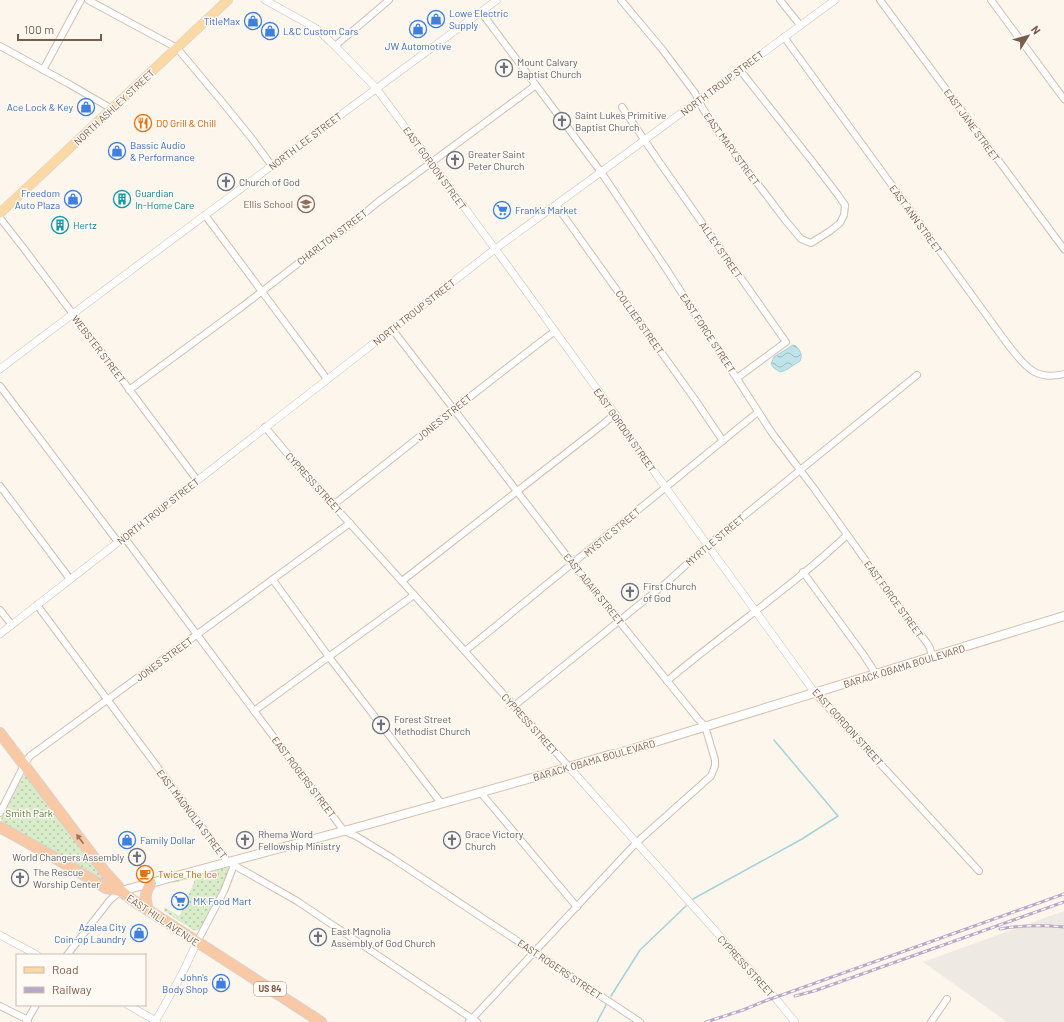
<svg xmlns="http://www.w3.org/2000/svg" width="1064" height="1022" viewBox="0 0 1064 1022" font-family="Barlow,sans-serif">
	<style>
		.industrial { fill: #efe9e4 }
		.grass { fill: url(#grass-dots) }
		.water { fill: url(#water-waves); stroke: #a5d3da }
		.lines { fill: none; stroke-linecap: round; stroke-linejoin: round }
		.stream { stroke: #a5d3da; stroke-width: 1.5 }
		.minor-casing { stroke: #d1beb0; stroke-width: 8 }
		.tertiary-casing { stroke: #d1beb0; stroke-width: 8 }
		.secondary-casing { stroke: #d6c0b0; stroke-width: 10 }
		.primary-casing { stroke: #dad1cd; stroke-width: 10 }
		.trunk-casing { stroke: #dad1cd; stroke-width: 12 }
		.minor { stroke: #fff; stroke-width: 6 }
		.tertiary { stroke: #fff; stroke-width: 7 }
		.secondary { stroke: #fff; stroke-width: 8 }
		.primary { stroke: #fbd9a5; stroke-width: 9 }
		.trunk { stroke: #f9c8a4; stroke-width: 10 }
		.rail-casing { stroke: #b9a8c9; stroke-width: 3 }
		.rail { stroke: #fffaf3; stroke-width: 1.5; stroke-dasharray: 4.5; stroke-linecap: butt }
		.oneway { fill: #9a7763 }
		.labels { text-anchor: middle; stroke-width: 3; stroke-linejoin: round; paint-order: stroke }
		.shield { fill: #fffaf3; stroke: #a28b7f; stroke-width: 1 }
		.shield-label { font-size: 9px; font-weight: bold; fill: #7a5c4d }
		.shop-label { font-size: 10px; fill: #366cbe; stroke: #fffaf3; text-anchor: start }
		.worship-label { font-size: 10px; fill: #5b616d; stroke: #fffaf3; text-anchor: start }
		.street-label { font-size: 10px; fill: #7a5c4d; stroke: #fffaf3 }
		.food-label { font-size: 10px; fill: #c56008; stroke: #fffaf3; text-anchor: start }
		.culture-label { font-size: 10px; fill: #0d838f; stroke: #fffaf3; text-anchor: start }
		.education-label { font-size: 10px; fill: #785e54; stroke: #fffaf3; text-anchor: end }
		.park-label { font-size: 10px; fill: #537a41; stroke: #fffaf3 }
	</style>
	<defs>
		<pattern id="grass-dots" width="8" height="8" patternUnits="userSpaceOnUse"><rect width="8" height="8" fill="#d8ecc9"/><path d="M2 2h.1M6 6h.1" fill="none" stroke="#b4c2a5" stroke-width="1.8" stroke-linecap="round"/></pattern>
		<pattern id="water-waves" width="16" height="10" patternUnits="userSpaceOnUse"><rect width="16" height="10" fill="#bfe3e8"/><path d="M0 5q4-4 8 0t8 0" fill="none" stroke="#a0bbbe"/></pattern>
	</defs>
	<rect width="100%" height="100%" fill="#fdf6ec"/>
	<path class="industrial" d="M1064 911V1022H1007L923 962Z"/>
	<g class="grass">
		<path d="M24 775H25L104 875 110 885 77 865 1 823V819Z"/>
		<path d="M227 867 230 870 229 876 202 928C199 930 197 931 193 930L164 911V907L179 916 183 909 196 877 173 883 172 881Z"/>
	</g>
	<path class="water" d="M793 345 796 346C800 350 803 355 800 361L786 370 780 372 774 368 771 364 774 357Z"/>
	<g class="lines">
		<g class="stream">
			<path d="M693 899 802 839 838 816 774 740"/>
			<path d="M611 996 640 950 686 906"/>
			<path d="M597 1022 606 1005"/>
		</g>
		<g class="minor-casing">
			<g id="minor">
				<path d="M88 0 177 48 223 103 253 140 272 166"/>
				<path d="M621 0 662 49 695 93 703 109 719 133 786 221 801 239 811 243 830 231 840 223 844 215 845 205 838 195 812 161 740 70"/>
				<path d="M780 0 800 25"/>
				<path d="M880 0 1064 249"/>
				<path d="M991 0 1064 99"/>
				<path d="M481 12 601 172 665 267 772 433 813 487 894 600 927 643 930 648 932 657"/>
				<path d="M784 37 1006 342C1023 363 1033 382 1064 374"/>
				<path d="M0 46 69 84 112 109"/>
				<path d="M335 46 389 0"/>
				<path d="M43 70 81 0"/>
				<path d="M622 107 660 163 786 342 737 378"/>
				<path d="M556 205 696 401 723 441"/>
				<path d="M205 215 327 379"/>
				<path d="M0 218 25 250 197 480"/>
				<path d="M392 329 573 564 698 719 705 726 715 760V766L711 776 636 843 469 1022"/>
				<path d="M0 386 118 542"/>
				<path d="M129 390 243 306 322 245 352 224 378 202 536 85"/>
				<path d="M265 427 291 458 569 767"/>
				<path d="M0 486 70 579"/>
				<path d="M333 505C407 447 480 388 555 331"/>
				<path d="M124 537 344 831 356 836 392 858 640 1022"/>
				<path d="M803 572 863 654 876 674"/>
				<path d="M273 580 329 657 441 803"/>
				<path d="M402 581 602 425 615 414"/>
				<path d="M37 605 228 862 248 873 297 901 477 1022"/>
				<path d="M0 610 12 625"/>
				<path d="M465 651 758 412"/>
				<path d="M667 681C726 631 791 588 847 535"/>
				<path d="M815 693 979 871"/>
				<path d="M514 706 666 583 708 545 917 375"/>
				<path d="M254 711 414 595"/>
				<path d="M481 793 577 907"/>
				<path d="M0 813 24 765 30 756 350 523"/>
				<path d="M197 942 224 891 234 865"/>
				<path d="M67 955 110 900 121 891"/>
				<path d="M0 1006 28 1020"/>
				<path d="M26 1022 36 1005"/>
				<path d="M931 1022 947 999"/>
			</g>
		</g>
		<g class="tertiary-casing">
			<g id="tertiary">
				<path d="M265 0 317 29 335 46 376 88 507 265 618 418 619 423 624 430 815 693"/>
				<path d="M0 369C164 244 331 122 497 0"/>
				<path d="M0 634 495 249 601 172 835 0"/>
				<path d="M569 767 777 1000 795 1022"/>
				<path d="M0 935 37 955"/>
				<path d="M128 1005 156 1021"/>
				<path d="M155 1022 182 974 197 942"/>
			</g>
		</g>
		<g class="secondary-casing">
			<path id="secondary" d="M121 891 366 825 542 775 609 755 616 754 1064 616"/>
		</g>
		<g class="primary-casing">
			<path id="primary" d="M0 213 228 0"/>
		</g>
		<g class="trunk-casing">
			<g id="trunk">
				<path d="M0 733 105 872 117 885 121 891"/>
				<path d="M0 827 57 859 106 888 121 891 131 899 321 1022"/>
				<path d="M148 910C145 899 144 893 151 883"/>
			</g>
		</g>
		<use href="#minor" class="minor"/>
		<use href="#tertiary" class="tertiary"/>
		<use href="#secondary" class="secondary"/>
		<use href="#primary" class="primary"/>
		<use href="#trunk" class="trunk"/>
		<g class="rail-casing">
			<g id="rail">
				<path d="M1000 929C1022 925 1042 925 1064 927"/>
				<path d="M795 996 814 991 862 974 1064 902"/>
				<path d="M706 1022 743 1010 765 1001 1064 894"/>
			</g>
		</g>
		<use href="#rail" class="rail"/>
	</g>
	<defs><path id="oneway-solid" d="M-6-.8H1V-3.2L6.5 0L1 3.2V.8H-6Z"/></defs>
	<use class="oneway" href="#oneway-solid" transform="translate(80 839) rotate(-127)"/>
	<defs>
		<g id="shop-ring" transform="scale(0.9)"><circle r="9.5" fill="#fffaf3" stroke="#3f7fe0" stroke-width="1.5"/><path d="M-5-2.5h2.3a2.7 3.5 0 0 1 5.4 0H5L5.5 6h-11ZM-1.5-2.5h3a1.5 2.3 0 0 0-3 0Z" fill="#3f7fe0"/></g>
		<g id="church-ring" transform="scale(0.9)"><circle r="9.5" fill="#fffaf3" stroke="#6b7280" stroke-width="1.5"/><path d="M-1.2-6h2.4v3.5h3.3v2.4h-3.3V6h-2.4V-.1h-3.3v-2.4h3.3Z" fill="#6b7280"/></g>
		<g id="restaurant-ring" transform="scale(0.9)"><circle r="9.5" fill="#fffaf3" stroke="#e8710a" stroke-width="1.5"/><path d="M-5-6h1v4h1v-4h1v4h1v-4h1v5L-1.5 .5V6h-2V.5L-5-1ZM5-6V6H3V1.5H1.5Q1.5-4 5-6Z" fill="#e8710a"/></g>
		<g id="building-ring" transform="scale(0.9)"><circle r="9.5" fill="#fffaf3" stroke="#0f9aa8" stroke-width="1.5"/><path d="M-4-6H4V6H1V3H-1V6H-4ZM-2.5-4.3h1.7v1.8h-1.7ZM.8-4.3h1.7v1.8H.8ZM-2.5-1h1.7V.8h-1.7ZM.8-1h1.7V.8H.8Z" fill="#0f9aa8"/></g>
		<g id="school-ring" transform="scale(0.9)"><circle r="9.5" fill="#fffaf3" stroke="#8d6e63" stroke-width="1.5"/><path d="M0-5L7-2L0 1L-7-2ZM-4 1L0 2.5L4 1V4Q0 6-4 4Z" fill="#8d6e63"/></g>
		<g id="supermarket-ring" transform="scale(0.9)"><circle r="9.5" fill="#fffaf3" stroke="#3f7fe0" stroke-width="1.5"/><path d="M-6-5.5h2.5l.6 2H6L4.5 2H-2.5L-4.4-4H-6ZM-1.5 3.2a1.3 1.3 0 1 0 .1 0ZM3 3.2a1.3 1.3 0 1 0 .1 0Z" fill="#3f7fe0"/></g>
		<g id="cafe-ring" transform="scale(0.9)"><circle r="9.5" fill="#fffaf3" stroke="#e8710a" stroke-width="1.5"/><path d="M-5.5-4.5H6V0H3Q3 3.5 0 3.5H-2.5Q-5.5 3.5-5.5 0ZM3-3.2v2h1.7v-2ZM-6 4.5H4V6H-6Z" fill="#e8710a"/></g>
	</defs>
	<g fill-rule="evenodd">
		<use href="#shop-ring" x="436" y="19"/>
		<use href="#shop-ring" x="253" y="21"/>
		<use href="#shop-ring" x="418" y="29"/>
		<use href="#shop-ring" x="270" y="31"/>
		<use href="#church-ring" x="504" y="68"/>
		<use href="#shop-ring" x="86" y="107"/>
		<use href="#church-ring" x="562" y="121"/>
		<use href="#restaurant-ring" x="143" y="123"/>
		<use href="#shop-ring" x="117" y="151"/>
		<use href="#church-ring" x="455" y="160"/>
		<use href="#church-ring" x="226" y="182"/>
		<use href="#shop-ring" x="73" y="199"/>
		<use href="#building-ring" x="122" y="199"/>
		<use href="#school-ring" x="306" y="204"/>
		<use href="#supermarket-ring" x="502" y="210"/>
		<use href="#building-ring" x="60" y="225"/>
		<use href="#church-ring" x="630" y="592"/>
		<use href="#church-ring" x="381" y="725"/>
		<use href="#shop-ring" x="127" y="840"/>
		<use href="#church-ring" x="245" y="840"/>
		<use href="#church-ring" x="452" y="840"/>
		<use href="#church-ring" x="137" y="857"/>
		<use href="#cafe-ring" x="145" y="874"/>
		<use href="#church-ring" x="20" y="878"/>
		<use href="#supermarket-ring" x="180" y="901"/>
		<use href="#shop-ring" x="139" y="933"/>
		<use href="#church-ring" x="318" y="937"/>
		<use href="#shop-ring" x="221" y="983"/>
	</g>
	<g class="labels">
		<rect class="shield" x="254" y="982" width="32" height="14" rx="3"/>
		<g class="shield-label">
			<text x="270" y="992">US 84</text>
		</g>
		<g class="shop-label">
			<text x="449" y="17">Lowe Electric<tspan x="449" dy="12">Supply</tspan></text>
			<text x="240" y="25" text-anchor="end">TitleMax</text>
			<text x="283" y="35">L&amp;C Custom Cars</text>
			<text x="418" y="50" text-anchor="middle">JW Automotive</text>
			<text x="73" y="111" text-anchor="end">Ace Lock &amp; Key</text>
			<text x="130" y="149">Bassic Audio<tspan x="130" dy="12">&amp; Performance</tspan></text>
			<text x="60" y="197" text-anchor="end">Freedom<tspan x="60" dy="12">Auto Plaza</tspan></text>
			<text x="515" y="214">Frank's Market</text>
			<text x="140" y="844">Family Dollar</text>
			<text x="193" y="905">MK Food Mart</text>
			<text x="126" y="931" text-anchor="end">Azalea City<tspan x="126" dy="12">Coin-op Laundry</tspan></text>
			<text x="208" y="981" text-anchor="end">John's<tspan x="208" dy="12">Body Shop</tspan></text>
		</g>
		<g class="worship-label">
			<text x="517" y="66">Mount Calvary<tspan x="517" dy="12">Baptist Church</tspan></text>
			<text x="575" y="119">Saint Lukes Primitive<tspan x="575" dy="12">Baptist Church</tspan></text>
			<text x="468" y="158">Greater Saint<tspan x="468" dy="12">Peter Church</tspan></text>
			<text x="239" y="186">Church of God</text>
			<text x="643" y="590">First Church<tspan x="643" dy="12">of God</tspan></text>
			<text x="394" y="723">Forest Street<tspan x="394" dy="12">Methodist Church</tspan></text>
			<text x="258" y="838">Rhema Word<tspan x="258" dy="12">Fellowship Ministry</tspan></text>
			<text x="465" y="838">Grace Victory<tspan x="465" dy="12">Church</tspan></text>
			<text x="124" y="861" text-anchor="end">World Changers Assembly</text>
			<text x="33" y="876">The Rescue<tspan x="33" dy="12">Worship Center</tspan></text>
			<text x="331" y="935">East Magnolia<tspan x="331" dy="12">Assembly of God Church</tspan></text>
		</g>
		<g class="street-label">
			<text transform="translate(722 83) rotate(-37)" y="4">NORTH TROUP STREET</text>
			<text transform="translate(114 107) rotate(-43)" y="4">NORTH ASHLEY STREET</text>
			<text transform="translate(972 125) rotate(54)" y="4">EAST JANE STREET</text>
			<text transform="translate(305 141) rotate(-37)" y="4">NORTH LEE STREET</text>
			<text transform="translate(732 149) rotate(54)" y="4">EAST MARY STREET</text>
			<text transform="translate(435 168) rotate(54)" y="4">EAST GORDON STREET</text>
			<text transform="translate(916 219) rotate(54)" y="4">EAST ANN STREET</text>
			<text transform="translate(332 237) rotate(-37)" y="4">CHARLTON STREET</text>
			<text transform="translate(721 250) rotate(55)" y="4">ALLEY STREET</text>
			<text transform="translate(414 312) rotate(-38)" y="4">NORTH TROUP STREET</text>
			<text transform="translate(640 322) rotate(55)" y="4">COLLIER STREET</text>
			<text transform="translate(708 333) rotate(57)" y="4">EAST FORCE STREET</text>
			<text transform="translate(99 349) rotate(53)" y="4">WEBSTER STREET</text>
			<text transform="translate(444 417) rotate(-39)" y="4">JONES STREET</text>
			<text transform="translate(625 430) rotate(55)" y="4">EAST GORDON STREET</text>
			<text transform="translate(314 483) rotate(48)" y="4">CYPRESS STREET</text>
			<text transform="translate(158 511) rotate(-38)" y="4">NORTH TROUP STREET</text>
			<text transform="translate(612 532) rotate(-40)" y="4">MYSTIC STREET</text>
			<text transform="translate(715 540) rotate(-40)" y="4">MYRTLE STREET</text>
			<text transform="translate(594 589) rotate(51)" y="4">EAST ADAIR STREET</text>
			<text transform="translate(894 599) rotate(54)" y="4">EAST FORCE STREET</text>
			<text transform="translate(164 659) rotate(-36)" y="4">JONES STREET</text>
			<text transform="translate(904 666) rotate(-17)" y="4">BARACK OBAMA BOULEVARD</text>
			<text transform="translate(530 724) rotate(48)" y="4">CYPRESS STREET</text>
			<text transform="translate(848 727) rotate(48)" y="4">EAST GORDON STREET</text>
			<text transform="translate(594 760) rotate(-16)" y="4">BARACK OBAMA BOULEVARD</text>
			<text transform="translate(304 777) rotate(53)" y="4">EAST ROGERS STREET</text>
			<text transform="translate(192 814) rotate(53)" y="4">EAST MAGNOLIA STREET</text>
			<text transform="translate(163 920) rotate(34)" y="4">EAST HILL AVENUE</text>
			<text transform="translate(746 966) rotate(48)" y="4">CYPRESS STREET</text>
			<text transform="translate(560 969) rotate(34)" y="4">EAST ROGERS STREET</text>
		</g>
		<g class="food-label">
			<text x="156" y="127">DQ Grill &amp; Chill</text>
			<text x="158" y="878">Twice The Ice</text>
		</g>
		<g class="culture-label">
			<text x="135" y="197">Guardian<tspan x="135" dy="12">In-Home Care</tspan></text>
			<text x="73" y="229">Hertz</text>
		</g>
		<g class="education-label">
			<text x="293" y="208">Ellis School</text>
		</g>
		<g class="park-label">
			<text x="29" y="817">Smith Park</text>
		</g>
	</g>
	<rect x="16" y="954" width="130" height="52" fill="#fffaf3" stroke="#cabbb1"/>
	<rect x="24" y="967" width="20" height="6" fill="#fbd9a5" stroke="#cabbb1"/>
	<text x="52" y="974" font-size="12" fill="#7a5c4d">Road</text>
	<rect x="24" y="987" width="20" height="6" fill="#b9a8c9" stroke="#cabbb1"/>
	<text x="52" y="994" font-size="12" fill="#7a5c4d">Railway</text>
	<g transform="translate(1028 36) rotate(53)" stroke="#fffaf3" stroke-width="3" paint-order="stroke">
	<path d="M0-3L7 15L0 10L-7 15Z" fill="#7a5c4d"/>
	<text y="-6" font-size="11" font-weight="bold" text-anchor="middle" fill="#7a5c4d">N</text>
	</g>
	<path d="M18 34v6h83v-6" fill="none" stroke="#7a5c4d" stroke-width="2"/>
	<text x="24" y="34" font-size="12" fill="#7a5c4d" stroke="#fffaf3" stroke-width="3" paint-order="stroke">100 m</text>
</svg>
